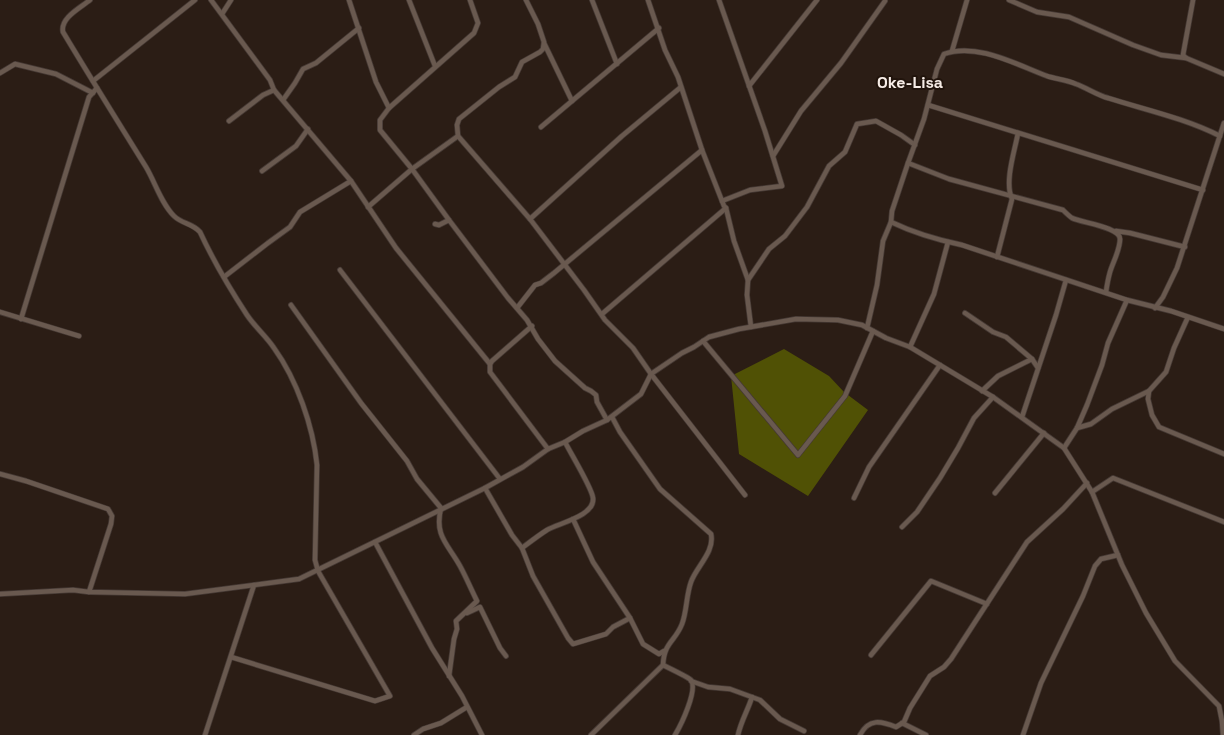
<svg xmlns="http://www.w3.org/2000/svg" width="1224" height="735" viewBox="0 0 1224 735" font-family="'Space Grotesk',sans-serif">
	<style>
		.forest { fill: #505105 }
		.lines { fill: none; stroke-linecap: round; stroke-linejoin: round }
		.minor-casing { stroke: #453934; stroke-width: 6 }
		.minor { stroke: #69594f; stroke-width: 4.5 }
		.labels { text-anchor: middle; stroke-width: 4; stroke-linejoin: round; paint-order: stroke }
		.quarter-label { font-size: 16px; font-weight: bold; fill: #f6ece6; stroke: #21140c }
	</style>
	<rect width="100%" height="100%" fill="#2b1d15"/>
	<path class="forest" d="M784 349 829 376 844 392 868 410 808 496 739 454 731 376Z"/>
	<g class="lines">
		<g class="minor-casing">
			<g id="minor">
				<path d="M90 0C80 8 60 18 63 32 90 77 118 122 146 167 155 182 161 203 174 216 182 224 192 223 200 232 213 260 230 289 247 315 255 327 266 336 274 348 297 380 313 426 317 465L315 560 318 571 390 696 375 701 231 657"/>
				<path d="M211 0 270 80 274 90"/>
				<path d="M349 0 376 82 389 108"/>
				<path d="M409 0 435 66"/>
				<path d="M526 0 538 24 544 42 543 49 540 52 522 62 515 77 499 87 459 119 457 125 458 136 530 219 584 290 605 320 633 348 651 374 745 495"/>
				<path d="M592 0 617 64"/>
				<path d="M648 0 665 50 678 77 702 150 724 206 726 208 734 241 748 280 747 295 751 327"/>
				<path d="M719 0 765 131 782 186 750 190 722 201"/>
				<path d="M1009 0 1037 12 1069 17 1133 45 1161 55 1186 58"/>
				<path d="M1193 0 1183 55 1186 58 1224 74"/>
				<path d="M222 14 231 0"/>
				<path d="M544 43 572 101"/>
				<path d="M952 51 967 0"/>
				<path d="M0 73 15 64 56 74 93 93"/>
				<path d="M93 81 195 0"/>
				<path d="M749 86 817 0"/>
				<path d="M283 100 295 83 303 69 316 63 359 28"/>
				<path d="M928 105 1203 190"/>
				<path d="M229 121 263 95 274 90 351 181 396 248 490 364"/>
				<path d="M541 127 659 28"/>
				<path d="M773 156 801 111 841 63 885 1"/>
				<path d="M908 163 949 179 1063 210C1066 213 1069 216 1072 218 1082 223 1120 227 1120 239 1120 250 1113 262 1110 272 1108 279 1107 285 1106 292"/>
				<path d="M262 171 296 146 308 129"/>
				<path d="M368 207 412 169 380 130V120L389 108 474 33 478 23 470 0"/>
				<path d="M530 219 622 136 681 87"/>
				<path d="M449 220 412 169 458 136"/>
				<path d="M891 222C912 232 938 240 962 245L1127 300 1171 311 1224 329"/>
				<path d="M435 224 439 225 449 220 508 298 527 320 538 339 555 361 585 388 591 391 596 395 597 402 607 420"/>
				<path d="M1116 231 1130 233 1185 247"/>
				<path d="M997 257 1012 199C1004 182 1015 150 1018 133"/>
				<path d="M340 270 500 479"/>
				<path d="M224 277 268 243 290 227 300 212 351 181"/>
				<path d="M748 280 769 249 785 236 807 207 829 166 845 152 857 124 876 121 901 135 915 145"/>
				<path d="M291 305 361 403 407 461 417 479 441 508C434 536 448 544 460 566 466 577 471 589 477 601L456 621 457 629 454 639 449 676"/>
				<path d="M517 308 535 285 541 283 554 273 702 150"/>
				<path d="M1155 308 1163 297 1177 268 1224 123"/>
				<path d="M0 312 79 336"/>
				<path d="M965 313 993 332 1006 337 1032 359"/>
				<path d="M602 314 726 208"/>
				<path d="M1188 317 1174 348 1166 372 1149 391 1148 399 1152 415 1159 427 1224 454"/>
				<path d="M21 319 89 97 97 88"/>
				<path d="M532 326 492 361 490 364V372L548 449"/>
				<path d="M867 328 877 285 883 241 891 222 892 211 908 163 924 119 937 69 944 54C977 42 1017 65 1047 76 1056 79 1067 80 1076 84 1087 88 1097 95 1108 98 1146 110 1184 118 1220 136"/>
				<path d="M703 341 798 455 845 396 873 331"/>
				<path d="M910 347 934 294 948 242"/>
				<path d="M982 391 998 376 1032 359 1038 368"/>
				<path d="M1022 417 1056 315 1066 280"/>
				<path d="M1077 428 1091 424 1112 409 1149 391"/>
				<path d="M1064 448 1077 428 1087 405 1102 365 1108 343 1127 300"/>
				<path d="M0 474 26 481 108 509 112 516 111 524 89 592"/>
				<path d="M485 488 512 535 522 548 533 576 568 638 573 644 606 634 613 627 630 618"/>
				<path d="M1092 492 1113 478 1224 522"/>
				<path d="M995 493 1044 433"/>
				<path d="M854 498 869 467 940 365"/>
				<path d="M573 519 593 562 630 618 643 644 659 654 664 651"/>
				<path d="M902 527 917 512 940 478 958 448 974 418 993 397"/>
				<path d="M375 542 432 648 462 696 482 735"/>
				<path d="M522 548C530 542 539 535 547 530 559 523 595 516 593 498 592 488 571 454 565 442"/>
				<path d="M0 594 73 590 89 592 185 594 299 579 485 488 523 467 548 449 565 442 583 431 607 420 641 394 651 374 682 353 694 347 709 337 739 329 796 319 838 320 862 325 886 338 910 347 993 397 1064 448 1092 492 1122 565 1146 613 1175 661 1219 706 1222 721 1223 735"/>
				<path d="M467 613 480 607 500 648 506 656"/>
				<path d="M871 655 931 581 987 604"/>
				<path d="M663 665C669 668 688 677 691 680 698 690 681 725 675 735"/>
				<path d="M691 681 708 687 730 689 760 700 780 719 804 731"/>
				<path d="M902 723 926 735"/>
				<path d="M205 735 254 585"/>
				<path d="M414 735 423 729 441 723 467 707"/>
				<path d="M591 735 663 665C664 642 675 642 682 624 687 611 686 596 691 582 696 567 715 552 711 534L660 489 620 432 612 417"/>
				<path d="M738 735C741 721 748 710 752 697"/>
				<path d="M860 735C869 718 881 721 896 727L904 722 910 708 930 676 944 667 951 659 1027 542 1063 509 1087 483"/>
				<path d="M1023 735 1041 683 1083 596 1095 566 1101 559 1118 555"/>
			</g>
		</g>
		<use href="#minor" class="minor"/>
	</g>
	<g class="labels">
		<g class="quarter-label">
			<text x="910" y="88">Oke-Lisa</text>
		</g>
	</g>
</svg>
